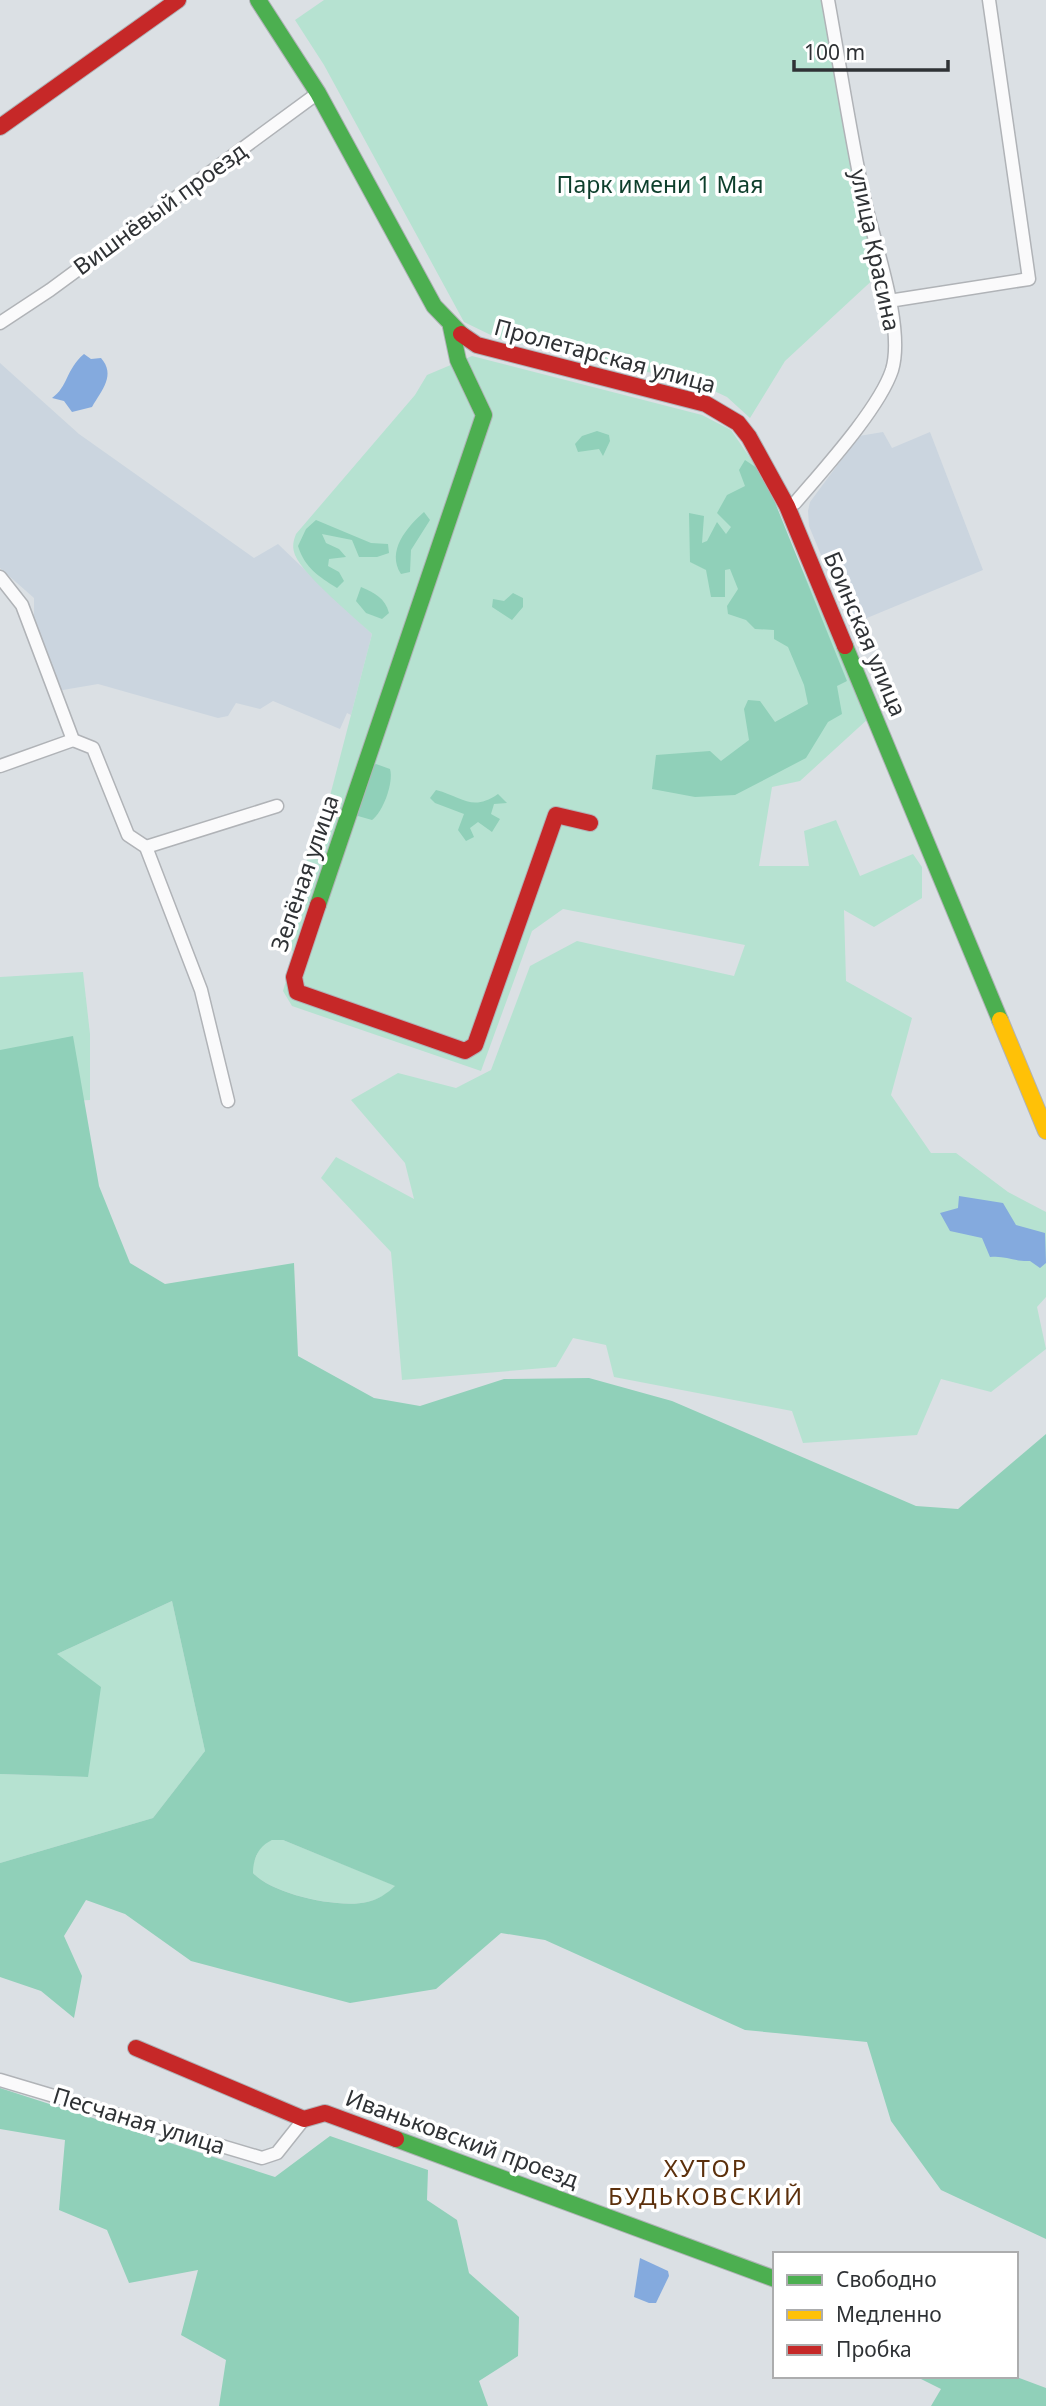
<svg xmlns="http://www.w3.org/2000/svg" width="1046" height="2406" viewBox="0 0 1046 2406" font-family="'Noto Sans',sans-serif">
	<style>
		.built { fill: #cbd5df }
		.green { fill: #b6e2d1 }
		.forest { fill: #90d0b9; fill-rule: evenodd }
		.water { fill: #84aade }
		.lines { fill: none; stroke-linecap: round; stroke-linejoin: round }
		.street-casing { stroke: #b0b3b7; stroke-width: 15 }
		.fast-casing { stroke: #b0b3b7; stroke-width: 18 }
		.slow-casing { stroke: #b0b3b7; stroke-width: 18 }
		.jam-casing { stroke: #b0b3b7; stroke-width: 18 }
		.street { stroke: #fafafb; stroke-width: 12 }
		.fast { stroke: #4caf50; stroke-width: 16 }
		.slow { stroke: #ffc107; stroke-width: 16 }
		.jam { stroke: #c62828; stroke-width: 16 }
		.labels { text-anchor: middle; stroke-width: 7; stroke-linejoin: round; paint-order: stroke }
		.park-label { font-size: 23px; fill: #0e3f2c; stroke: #fff }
		.street-label { font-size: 23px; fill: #2f3235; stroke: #fff }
		.neighbourhood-label { font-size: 24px; letter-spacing: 2px; fill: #5c300c; stroke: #fff }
	</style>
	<rect width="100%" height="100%" fill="#dbe0e4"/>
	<g class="built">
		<path d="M0 363 79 434 254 558 278 544 372 634 351 715 347 713 340 729 273 701 260 709 236 703 228 716 218 718 98 684 57 691 34 630V598L0 568Z"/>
		<path d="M883 432 892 448 930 432 983 570 850 625 809 526 808 511 810 502 859 436Z"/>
	</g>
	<g class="green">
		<path d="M324 0H820L825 3 848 139 878 275 785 361 750 418 727 397 697 383 499 339 464 322 324 65 295 20Z"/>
		<path d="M472 356 702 415 731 430 757 468 869 718 800 781 772 787 759 866H809L804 831 836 820 860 876 913 854 922 867V898L874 927 844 910 846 981 912 1018 891 1095 931 1153H956L1008 1192 1046 1212V1297L1037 1307 1046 1349 991 1392 941 1379 917 1435 803 1443 792 1411 614 1377 606 1345 573 1338 556 1367 402 1380 391 1252 321 1178 336 1157 414 1199 405 1163 351 1100 398 1073 456 1088 491 1070 530 966 577 941 734 976 745 945 563 909 532 931 481 1071 292 1006 283 991 294 954 289 945 313 877 306 857 324 819 372 634C354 617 304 576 295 555 292 547 293 542 296 534L415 395 427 375Z"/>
		<path d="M83 972 90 1034V1100L0 1104V977Z"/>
		<path d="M172 1601 205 1751 153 1818 0 1863V1774L88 1777 57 1654Z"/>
		<path d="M272 1840H283L396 1886C388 1893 378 1900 367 1902 340 1909 271 1894 253 1873V1863L262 1844Z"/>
	</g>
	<g class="forest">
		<path d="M597 431 609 435 610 441 603 456 599 449 578 452 575 444 582 436Z"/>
		<path d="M745 460 757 468 772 495 847 681 837 686 842 714 828 722 806 758 735 795 695 797 652 789 656 755 710 751 721 761 749 740 744 709 748 700 760 701 775 722 808 704 804 685 788 647 774 639V630L755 629 746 620 728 614 727 606 738 589 730 569 725 570V597H711L706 570 690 562 689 513 704 516 702 543 707 541 717 522 726 534 731 527 717 513 727 495 745 486 739 470Z"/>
		<path d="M424 512 430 520 411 550 410 572 401 574C386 551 407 527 424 512Z"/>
		<path d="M316 520 371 543 388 544 389 553 377 557H359L352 540 322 534 326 543 339 549 346 557 329 559 328 566 339 572 344 581 337 588C318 576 305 568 298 546L306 529Z"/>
		<path d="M361 587C375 593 385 598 389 613L382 619 366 613 356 601Z"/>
		<path d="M513 593 523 598V607L512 620 492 607 493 599 504 601Z"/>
		<path d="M376 764 390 769C394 782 383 812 372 820L358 816 354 809 369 767Z"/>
		<path d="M436 790C463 797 472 812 498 794L507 803 494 804 491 814 500 819 492 832 478 822 470 828 474 837 466 841 458 830 464 814 435 803 430 798Z"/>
		<path d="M73 1036 99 1186 130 1263 165 1284 294 1263 298 1356 374 1398 420 1406 504 1379 589 1378 672 1401 916 1506 958 1509 1046 1434V2239L941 2190 891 2121 867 2042 745 2030 545 1940 501 1933 436 1989 350 2003 191 1961 125 1914 86 1900 64 1936 82 1976 74 2018 41 1991 0 1977V1863L153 1818 205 1751 172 1601 57 1654 101 1687 88 1777 0 1774V1050ZM272 1840H283L395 1886C388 1893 377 1900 367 1902 339 1909 271 1894 253 1873 253 1858 259 1846 272 1840Z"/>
		<path d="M0 2088 275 2177 330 2136 428 2170 427 2200 457 2220 469 2273 519 2317 518 2356 479 2381 488 2406H219L226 2360 181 2335 198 2270 129 2283 107 2230 59 2210 65 2140 0 2129Z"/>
		<path d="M915 2376H1014L1046 2388V2406H931L941 2389Z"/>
	</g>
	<g class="water">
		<path d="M84 354 91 359 101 358C116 375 102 390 92 407L72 412 64 401 52 398C68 387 66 369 84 354Z"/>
		<path d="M959 1196 1003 1203 1016 1225 1045 1233 1046 1263 1040 1268 1030 1261C1015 1262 1005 1255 990 1257L982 1238 950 1231 940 1213 958 1208Z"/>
		<path d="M640 2258 668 2271 669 2276 656 2303H649L634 2297Z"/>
	</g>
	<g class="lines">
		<g class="street-casing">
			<g id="street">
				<path d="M889 301 1029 279 989 0"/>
				<path d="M0 323 50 290 318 93"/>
				<path d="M787 506 795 503C823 470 879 409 892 370 905 327 874 243 864 198 850 133 840 66 828 0"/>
				<path d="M0 577 22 605 73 740 93 748 128 835 146 847 201 990 228 1101"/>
				<path d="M0 766 73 740"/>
				<path d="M146 847 277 806"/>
				<path d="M0 2080 262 2158 277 2153 304 2119"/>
			</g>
		</g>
		<g class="fast-casing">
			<g id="fast">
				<path d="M258 0 318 93 434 306 461 334"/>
				<path d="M845 646 1000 1020"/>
				<path d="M318 905 484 415 458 360 451 327"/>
				<path d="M396 2139 775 2279"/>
			</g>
		</g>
		<g class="slow-casing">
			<path id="slow" d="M1000 1020 1046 1131"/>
		</g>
		<g class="jam-casing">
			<g id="jam">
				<path d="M0 127 178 0"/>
				<path d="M461 334 477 345 706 404 738 423 749 437 787 506 845 646"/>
				<path d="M318 905 294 977 297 992 465 1051 475 1045 556 815 590 823"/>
				<path d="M136 2048 304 2119 325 2113 396 2139"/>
			</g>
		</g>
		<use href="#street" class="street"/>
		<use href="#fast" class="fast"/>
		<use href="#slow" class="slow"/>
		<use href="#jam" class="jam"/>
	</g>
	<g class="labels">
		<g class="park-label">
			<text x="660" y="193">Парк имени 1 Мая</text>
		</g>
		<g class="street-label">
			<text transform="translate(160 209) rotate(-36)" y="8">Вишнёвый проезд</text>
			<text transform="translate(875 250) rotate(78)" y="8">улица Красина</text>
			<text transform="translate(605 356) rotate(15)" y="8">Пролетарская улица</text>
			<text transform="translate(865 634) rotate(67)" y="8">Боинская улица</text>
			<text transform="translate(305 873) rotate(-71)" y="8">Зелёная улица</text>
			<text transform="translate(139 2121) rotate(17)" y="8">Песчаная улица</text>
			<text transform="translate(462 2139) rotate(20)" y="8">Иваньковский проезд</text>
		</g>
		<g class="neighbourhood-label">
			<text x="706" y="2177">ХУТОР<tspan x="706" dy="28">БУДЬКОВСКИЙ</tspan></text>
		</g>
	</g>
	<rect x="773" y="2252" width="245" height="126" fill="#ffffff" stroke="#acadae" stroke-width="2"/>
	<rect x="787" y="2275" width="35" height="10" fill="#4caf50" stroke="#acadae" stroke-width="2"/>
	<text x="836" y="2287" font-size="21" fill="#2f3235">Свободно</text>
	<rect x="787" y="2310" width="35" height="10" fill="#ffc107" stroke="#acadae" stroke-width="2"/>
	<text x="836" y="2322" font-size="21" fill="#2f3235">Медленно</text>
	<rect x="787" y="2345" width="35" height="10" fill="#c62828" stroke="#acadae" stroke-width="2"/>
	<text x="836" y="2357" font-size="21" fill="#2f3235">Пробка</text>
	<path d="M794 60v10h154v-10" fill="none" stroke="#2f3235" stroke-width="3.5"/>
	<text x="804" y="60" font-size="21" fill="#2f3235" stroke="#ffffff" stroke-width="5" paint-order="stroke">100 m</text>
</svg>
